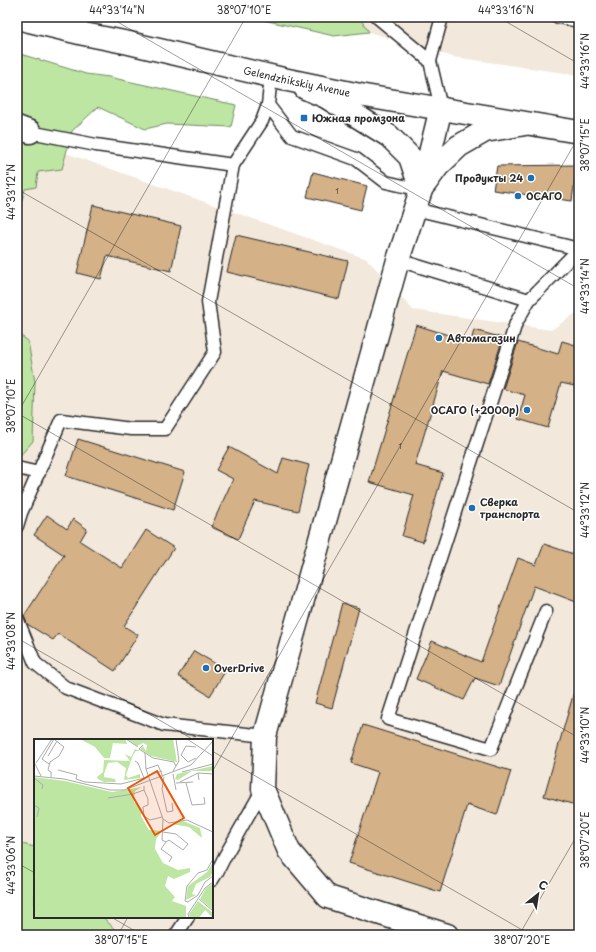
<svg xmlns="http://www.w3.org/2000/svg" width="596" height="952" viewBox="0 0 596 952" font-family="'Playpen Sans',sans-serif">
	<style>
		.built { fill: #f2e8db }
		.green { fill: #bce6a2; stroke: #748866 }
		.building { fill: #d4b186; stroke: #2b2b2b }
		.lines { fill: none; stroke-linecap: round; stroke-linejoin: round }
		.lane-casing { stroke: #2b2b2b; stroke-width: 15 }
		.street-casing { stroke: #2b2b2b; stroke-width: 25 }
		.primary-casing { stroke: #2b2b2b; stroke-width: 25 }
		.lane { stroke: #fff; stroke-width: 12 }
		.street { stroke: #fff; stroke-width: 22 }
		.primary { stroke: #fff; stroke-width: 22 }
		.ticks { fill: none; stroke: #2b2b2b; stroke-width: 1; stroke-opacity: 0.45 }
		.poi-dot { fill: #1f6fb2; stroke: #fff; stroke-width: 1.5 }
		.labels { text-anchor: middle; stroke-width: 3; stroke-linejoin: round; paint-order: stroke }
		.number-label { font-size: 8px; fill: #554c42 }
		.street-label { font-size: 10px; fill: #2b2b2b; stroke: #fff }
		.poi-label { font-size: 10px; font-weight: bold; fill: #2b2b2b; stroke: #fff; text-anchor: start }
		.inset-road { fill: none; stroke: #aaa; stroke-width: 1 }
		.view { fill: #e8590c; fill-opacity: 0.15; stroke: #e8590c; stroke-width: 2 }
		.inset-edge { fill: none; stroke: #2b2b2b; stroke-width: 2 }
		.neatline { fill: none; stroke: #2b2b2b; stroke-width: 1.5 }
		.ticks-label { font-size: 10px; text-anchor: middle; fill: #2b2b2b }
	</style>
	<rect width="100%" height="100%" fill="#fff"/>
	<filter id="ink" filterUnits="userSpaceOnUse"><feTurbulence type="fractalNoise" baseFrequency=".025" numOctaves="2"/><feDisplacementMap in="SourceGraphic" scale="8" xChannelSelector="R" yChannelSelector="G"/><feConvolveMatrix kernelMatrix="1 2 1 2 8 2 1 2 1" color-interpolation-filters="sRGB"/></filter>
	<g filter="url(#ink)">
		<g class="built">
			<path d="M359 17H579V75L453 57 369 32Z"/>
			<path d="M17 136 367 259 413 310 551 330 579 311V935H71L83 917H212V740H35V870L17 865Z"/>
		</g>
		<g class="green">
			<path d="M250 17H359L369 32 334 36Z"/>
			<path d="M17 53 86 74 109 77 236 105 231 127 167 124 145 129 98 107 72 131 62 169 38 172 36 187 25 189 17 219Z"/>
			<path d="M17 333 28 341 35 382 33 441 17 459Z"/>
			<path d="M17 843 35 847V917H103L120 935H17Z"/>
		</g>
		<g class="building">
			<path d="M577 165 572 201 493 190 497 166Z"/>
			<path d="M313 172 367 186 361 210 307 197Z"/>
			<path d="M93 205 181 226 171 271 107 256 101 279 77 273Z"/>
			<path d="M236 235 348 261 339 299 227 272Z"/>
			<path d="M416 325 471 342 474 330 503 338 488 384 443 371 415 465 443 473 423 542 402 536 414 495 369 482Z"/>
			<path d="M562 341 579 346V387L561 383 548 428 518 419 525 395 503 389 518 342 558 354Z"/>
			<path d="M78 439 185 472 173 510 66 476Z"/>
			<path d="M229 447 278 474 283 458 309 465 298 511 255 501 238 539 211 527 233 479 216 470Z"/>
			<path d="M47 515 67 529 73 519 87 529 80 541 122 568 146 530 174 548 124 626 138 635 115 671 58 634 53 640 27 624 24 616 64 555 34 535Z"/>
			<path d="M544 544 579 556V603L534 586 499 686 475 678 464 700 416 679 432 641 481 662 518 558 536 565Z"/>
			<path d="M342 603 359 608 332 708 315 703Z"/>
			<path d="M194 651 226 670 210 696 178 676Z"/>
			<path d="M574 692H579V806L544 796Z"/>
			<path d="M363 725 511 771 497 815 467 805 440 892 349 863 378 772 351 763Z"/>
		</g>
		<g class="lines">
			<g class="lane-casing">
				<g id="lane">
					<path d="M377 17 430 61"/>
					<path d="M558 17 579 21"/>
					<path d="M271 76 268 105 292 136 356 159 386 182 421 190"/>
					<path d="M441 108 430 61 442 17"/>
					<path d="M30 132 96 145 233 165 262 121 268 105"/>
					<path d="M415 209 579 249"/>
					<path d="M398 260 529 300"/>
					<path d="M17 468 39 473"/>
					<path d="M17 526 21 513 61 420 131 429H165L215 352 208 302 233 165"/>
					<path d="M546 611 491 749 388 719 516 323 529 300 579 249"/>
					<path d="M17 618 35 663 66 688 164 725 265 736"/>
					<path d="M212 880 217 872 225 856 263 789"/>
					<path d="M176 935 188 917"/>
				</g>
			</g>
			<g class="street-casing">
				<g id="street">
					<path d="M305 88 326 97 389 136 410 157 421 190"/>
					<path d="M441 108 421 190 398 260 265 736 263 789 289 851 328 897 447 935"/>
					<path d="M17 127 30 132"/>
					<path d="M425 184 438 166 459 146 485 131 525 124"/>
				</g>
			</g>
			<g class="primary-casing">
				<g id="primary">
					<path id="s1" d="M17 18 84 34 129 43 283 79 365 96 579 132"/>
				</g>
			</g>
			<use href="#lane" class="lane"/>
			<use href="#street" class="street"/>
			<use href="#primary" class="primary"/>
		</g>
	</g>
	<path class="ticks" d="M109 17 579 289M498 17 579 64M17 189 579 513M17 413 579 738M17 414 246 17M17 638 194 740M212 751 531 935M212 772 579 136M17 863 35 873M111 917 142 935M118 935 128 917M519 935 579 832"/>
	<g class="poi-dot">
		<rect x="300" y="114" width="8" height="8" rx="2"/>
		<circle cx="531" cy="178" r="4"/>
		<circle cx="518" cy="196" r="4"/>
		<circle cx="439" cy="338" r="4"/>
		<circle cx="527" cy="410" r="4"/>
		<circle cx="472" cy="508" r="4"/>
		<circle cx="206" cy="668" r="4"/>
	</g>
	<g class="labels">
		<g class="number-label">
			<text x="337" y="194">1</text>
			<text x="400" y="449">1</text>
		</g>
		<g class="street-label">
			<text dy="4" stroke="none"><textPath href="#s1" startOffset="287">Gelendzhikskiy Avenue</textPath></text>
		</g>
		<g class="poi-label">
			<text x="312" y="122">Южная промзона</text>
			<text x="523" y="182" text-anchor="end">Продукты 24</text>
			<text x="526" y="200">ОСАГО</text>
			<text x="447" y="342">Автомагазин</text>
			<text x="519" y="414" text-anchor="end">ОСАГО (+2000р)</text>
			<text x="480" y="506">Сверка<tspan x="480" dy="12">транспорта</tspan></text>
			<text x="214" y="672">OverDrive</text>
		</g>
	</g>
	<g transform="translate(34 739)">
		<rect width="179" height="179" fill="#fff"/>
		<path d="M46 0H91L93 5 79 4 76 19H70L61 8ZM93 0H139L143 23 117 17 106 10 109 7 112 12 113 6 109 4 103 7ZM101 10 106 12H102L99 16 92 36 94 39 106 35V39L90 41 92 29 83 23 74 24 70 35V38L81 40 82 43H70L64 40 63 38 69 33 70 21 96 22 91 15 97 18ZM179 27V32H158L144 41 141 40 143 35ZM0 38 31 42 78 53 108 48 101 52 100 63 108 70 107 77 115 91 128 92 122 100 121 110 129 124 144 131 156 129V133L140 140 134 137 131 147 141 158 138 162 152 167V179H0ZM149 82 166 89 168 99 155 88 138 85ZM179 123V133L176 138 162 145 158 155 162 156 152 161 154 147 173 133ZM179 144V171L166 160 172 149ZM164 162 179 174V179L171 171 165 179H156L155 175Z" fill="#bce6a2"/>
		<path class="inset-road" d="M92 0 104 8M153 0 179 17M109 6 105 10 119 19 140 23 142 27M162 8 152 7 147 16 154 23 162 19M111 14 112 30M14 17 23 2M0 23 7 37M2 24 18 0M15 25 8 20 20 0M24 31 43 36 42 40 51 43 87 45 110 39 104 24 101 22M139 32 145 22 142 0M148 33 179 25M164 34 179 35M139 35 142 51M115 36 128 32M0 37 30 40 76 51H90L157 26 179 2M17 38V33L14 31 16 23 25 17 30 8 21 1M129 38 124 26 112 30 129 80 135 84 153 81 179 93M130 38 128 50 133 73 139 72 138 64M0 39 9 46 8 50M146 43 164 34 165 41M142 44 159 43M152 44 158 66 171 65 170 58M110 51 114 60V66L109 68 110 77 116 81 128 78M74 59 99 55 110 51V47M0 66 5 69 3 78M129 80 128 101 132 103 127 110 138 118 135 123M129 93 142 95 154 105 149 111 135 101 132 103M179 120 173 131 164 134 153 147 151 162 154 163 164 156 171 143 179 137M165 160 179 172M155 179 154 175 171 149 179 143"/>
		<path class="view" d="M123 32 150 79 121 96 94 49Z"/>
		<rect width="179" height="179" class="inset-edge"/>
	</g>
	<rect width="596" height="952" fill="none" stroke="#fff" stroke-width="44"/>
	<g transform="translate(538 894) rotate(30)" stroke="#ffffff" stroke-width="3" paint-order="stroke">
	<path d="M0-3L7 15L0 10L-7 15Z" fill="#2b2b2b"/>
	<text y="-6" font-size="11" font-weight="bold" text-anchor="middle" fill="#2b2b2b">С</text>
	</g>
	<rect x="22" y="22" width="552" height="908" class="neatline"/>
	<g class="ticks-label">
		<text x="117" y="14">44°33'14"N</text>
		<text x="244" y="14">38°07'10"E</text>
		<text x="506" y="14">44°33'16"N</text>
		<text transform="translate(585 61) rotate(-90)" y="4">44°33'16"N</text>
		<text transform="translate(585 145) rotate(-90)" y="4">38°07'15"E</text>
		<text transform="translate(11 192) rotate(-90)" y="4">44°33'12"N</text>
		<text transform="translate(585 286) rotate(-90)" y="4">44°33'14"N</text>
		<text transform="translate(11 406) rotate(-90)" y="4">38°07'10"E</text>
		<text transform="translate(585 510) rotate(-90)" y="4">44°33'12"N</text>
		<text transform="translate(11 641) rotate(-90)" y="4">44°33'08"N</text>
		<text transform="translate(585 735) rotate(-90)" y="4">44°33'10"N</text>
		<text transform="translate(585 840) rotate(-90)" y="4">38°07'20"E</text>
		<text transform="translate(11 865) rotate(-90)" y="4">44°33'06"N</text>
		<text x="121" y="944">38°07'15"E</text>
		<text x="522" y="944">38°07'20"E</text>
	</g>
</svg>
